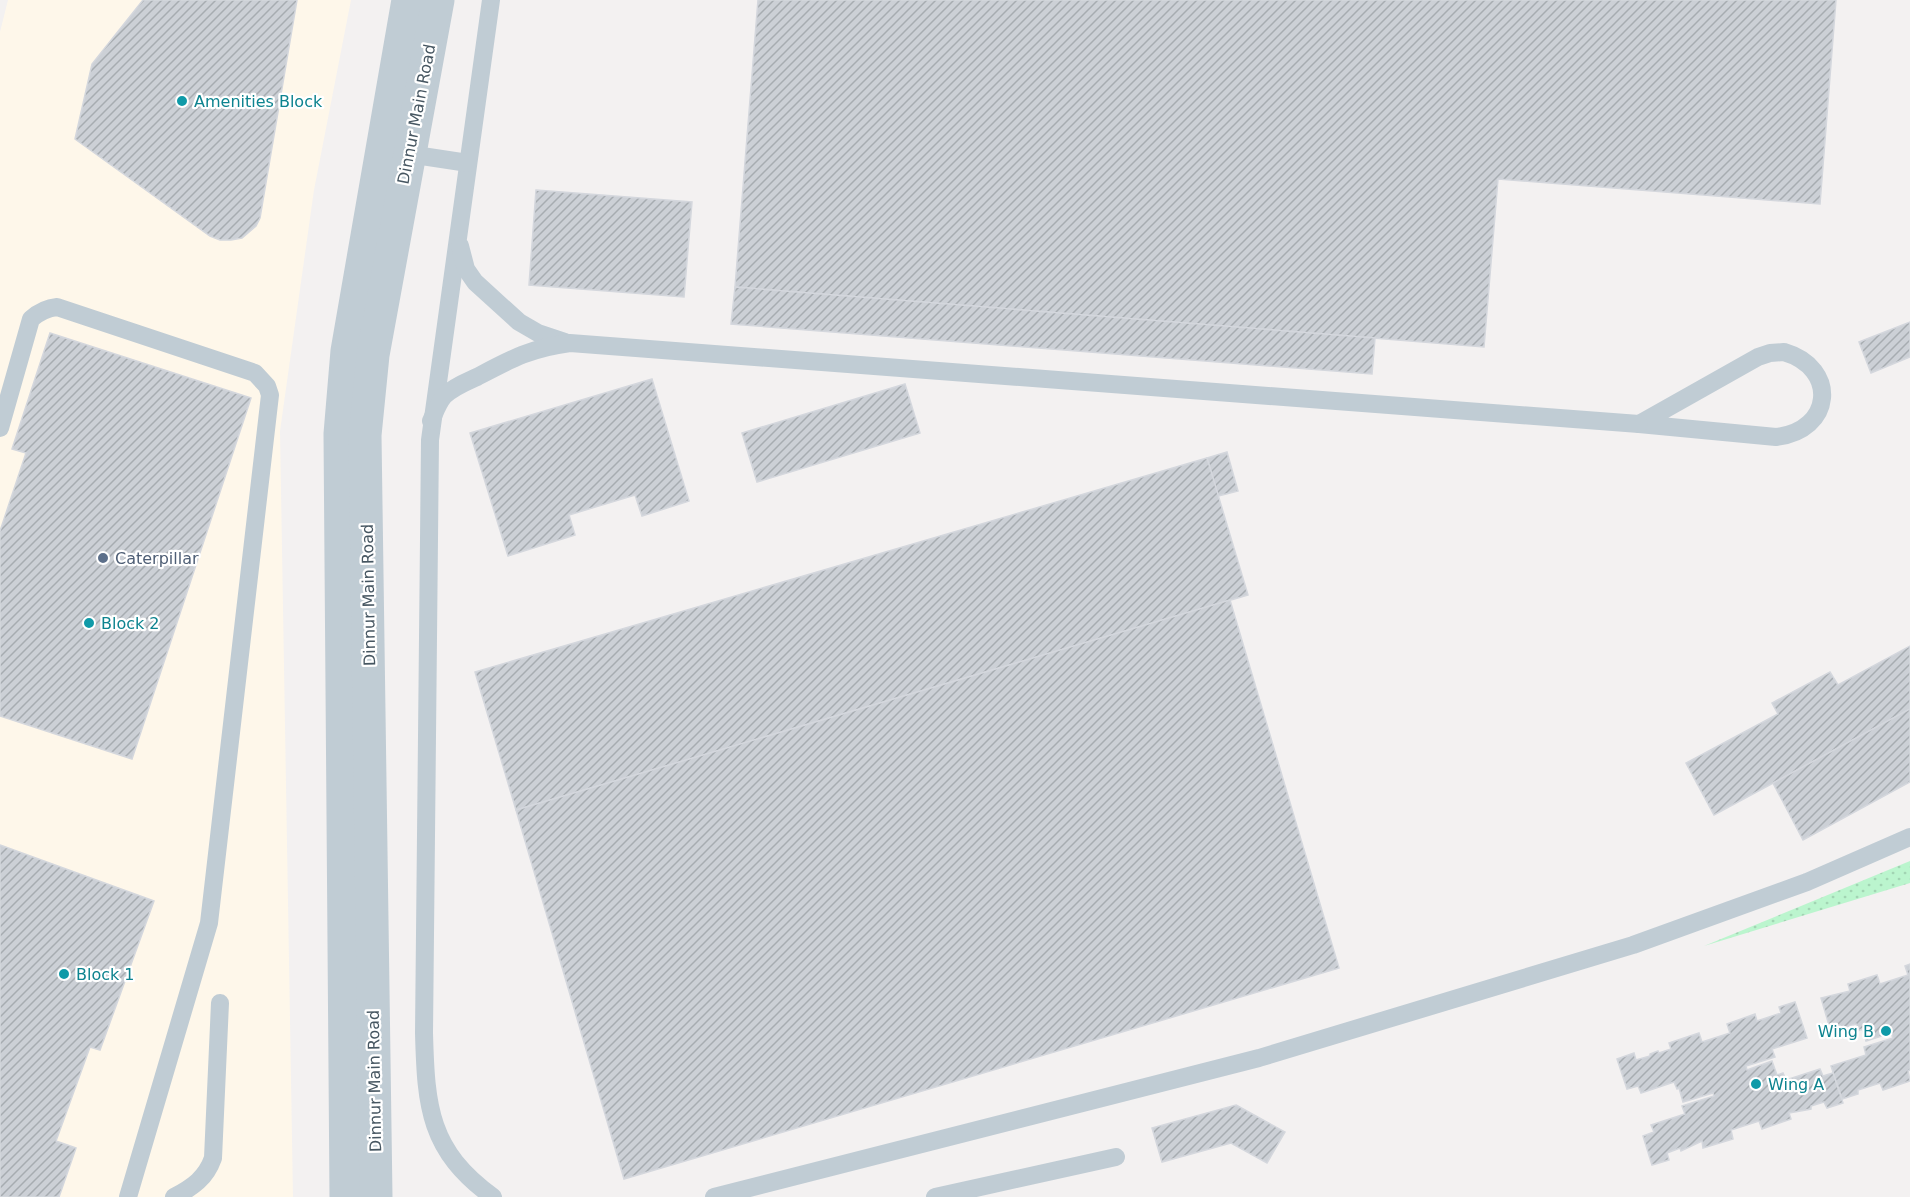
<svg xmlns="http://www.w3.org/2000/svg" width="1910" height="1197" viewBox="0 0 1910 1197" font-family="'DejaVu Sans',sans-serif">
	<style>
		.commercial { fill: #fef7ea }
		.grass { fill: url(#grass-dots) }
		.building { fill: url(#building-hatch); stroke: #d4d7dd; stroke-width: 1.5 }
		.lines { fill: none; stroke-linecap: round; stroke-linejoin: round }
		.service { stroke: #c0ccd4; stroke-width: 18 }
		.tertiary { stroke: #c0ccd4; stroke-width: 33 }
		.culture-dot { fill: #0f9aa8; stroke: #fff; stroke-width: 2 }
		.service-dot { fill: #5c6f8a; stroke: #fff; stroke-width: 2 }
		.labels { text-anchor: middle; stroke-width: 4.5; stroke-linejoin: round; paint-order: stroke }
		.culture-label { font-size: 16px; fill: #0d838f; stroke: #fff; text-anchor: start }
		.street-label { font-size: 16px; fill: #465661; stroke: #fff }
		.service-label { font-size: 16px; fill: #4e5e75; stroke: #fff; text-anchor: start }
	</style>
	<defs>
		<pattern id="grass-dots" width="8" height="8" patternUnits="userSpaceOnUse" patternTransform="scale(1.5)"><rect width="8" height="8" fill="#bbf5ce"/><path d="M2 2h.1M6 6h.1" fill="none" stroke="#a2d4b3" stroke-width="1.8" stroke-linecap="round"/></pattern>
		<pattern id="building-hatch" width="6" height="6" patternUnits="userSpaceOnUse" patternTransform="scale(1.5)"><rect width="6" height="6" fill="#ccd0d6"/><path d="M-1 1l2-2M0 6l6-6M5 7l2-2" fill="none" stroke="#a7acb1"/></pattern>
	</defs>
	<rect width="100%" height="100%" fill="#f3f1f1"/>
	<path class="commercial" d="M8 0H351L314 190 280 431 293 1197H0V32Z"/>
	<path class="grass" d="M1910 861V883L1704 946Z"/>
	<g class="building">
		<path d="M143 0H297L260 218 256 226 242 238 231 240H220L210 236 75 139 92 64Z"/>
		<path d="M758 0H1836L1820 204 1498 179 1484 347 735 287Z"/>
		<path d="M536 190 692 202 684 297 529 285Z"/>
		<path d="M735 287 1375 338 1372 374 731 324Z"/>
		<path d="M1910 322V357L1871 373 1859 342Z"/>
		<path d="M50 333 251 398 132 759 0 716V531L26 453 12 449Z"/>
		<path d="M652 379 689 501 642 516 635 495 569 515 575 535 508 556 470 433Z"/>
		<path d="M905 384 920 433 757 482 742 433Z"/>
		<path d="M1227 452 1238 491 1218 496 1207 458Z"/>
		<path d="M1207 458 1248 595 516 810 475 672Z"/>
		<path d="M1230 600 1339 968 624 1179 516 810Z"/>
		<path d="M1910 646V709L1714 815 1686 763 1778 714 1772 703 1830 672 1838 685Z"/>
		<path d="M1910 709V782L1803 840 1773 783Z"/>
		<path d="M0 845 154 901 100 1050 90 1047 56 1141 76 1148 59 1197H0Z"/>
		<path d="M1910 964V1070L1908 1071 1910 1081 1883 1090 1880 1083 1858 1090V1094L1842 1099 1831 1066 1866 1055 1864 1047 1893 1038 1891 1033 1866 1041 1862 1029 1858 1031 1856 1024 1831 1032 1821 998 1850 991 1848 984 1877 975 1880 984 1908 975 1905 966Z"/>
		<path d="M1795 1002 1807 1038 1772 1049 1775 1057 1746 1066 1747 1070 1772 1061 1777 1075 1783 1073 1786 1080 1820 1069 1823 1076 1833 1073 1843 1103 1827 1108 1824 1102 1811 1106V1109L1789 1113 1791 1119 1762 1129 1759 1121 1731 1130 1733 1139 1703 1148 1702 1141 1681 1151 1680 1148 1667 1153 1669 1160 1652 1165 1643 1136 1654 1132 1651 1125 1685 1114 1682 1106 1714 1096 1713 1093 1683 1102 1679 1088 1677 1089 1674 1082 1641 1093 1638 1086 1627 1089 1617 1059 1634 1053 1636 1060 1650 1056V1054L1658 1051 1659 1053 1671 1049 1669 1043 1699 1033 1702 1042 1730 1033 1727 1024 1755 1014 1757 1021 1781 1013 1779 1007Z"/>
		<path d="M1236 1105 1285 1132 1267 1163 1231 1143 1162 1162 1152 1128Z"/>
	</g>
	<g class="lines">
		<g class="service">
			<path d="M491 0 430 440 424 1033C426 1107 429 1151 493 1197"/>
			<path d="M402 153 468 163"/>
			<path d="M460 246 466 269 475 282 519 322 538 333 565 342"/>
			<path d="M1784 352C1839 368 1833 431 1776 437L1639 424 1758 357 1770 353Z"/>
			<path d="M431 421C435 412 438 403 444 396 453 387 466 382 477 377 511 359 531 348 570 343L1639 424"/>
			<path d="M0 428 31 319C39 312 46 308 57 307L255 373 267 386 270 395 209 923 128 1197"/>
			<path d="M174 1197C193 1187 206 1178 213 1158L220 1003"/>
			<path d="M714 1197 1259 1058 1633 945 1807 882 1910 837"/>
			<path d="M935 1197 1116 1157"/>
		</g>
		<g class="tertiary">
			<path d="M346 1197 340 434 347 351 408 0"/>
			<path d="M376 1197 365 435 373 355 438 0"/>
		</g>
	</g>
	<g class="culture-dot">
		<circle cx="182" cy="101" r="6"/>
		<circle cx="89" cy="623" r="6"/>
		<circle cx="64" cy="974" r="6"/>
		<circle cx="1886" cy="1031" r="6"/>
		<circle cx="1756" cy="1084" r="6"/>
	</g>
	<circle class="service-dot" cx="103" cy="558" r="6"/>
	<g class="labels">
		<g class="culture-label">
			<text x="194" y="107">Amenities Block</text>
			<text x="101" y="629">Block 2</text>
			<text x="76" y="980">Block 1</text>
			<text x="1874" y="1037" text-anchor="end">Wing B</text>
			<text x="1768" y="1090">Wing A</text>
		</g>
		<g class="street-label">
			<text transform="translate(416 114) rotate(-79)" y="6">Dinnur Main Road</text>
			<text transform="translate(368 595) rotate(-91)" y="6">Dinnur Main Road</text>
			<text transform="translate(374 1081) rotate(-91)" y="6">Dinnur Main Road</text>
		</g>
		<g class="service-label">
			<text x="115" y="564">Caterpillar</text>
		</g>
	</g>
</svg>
